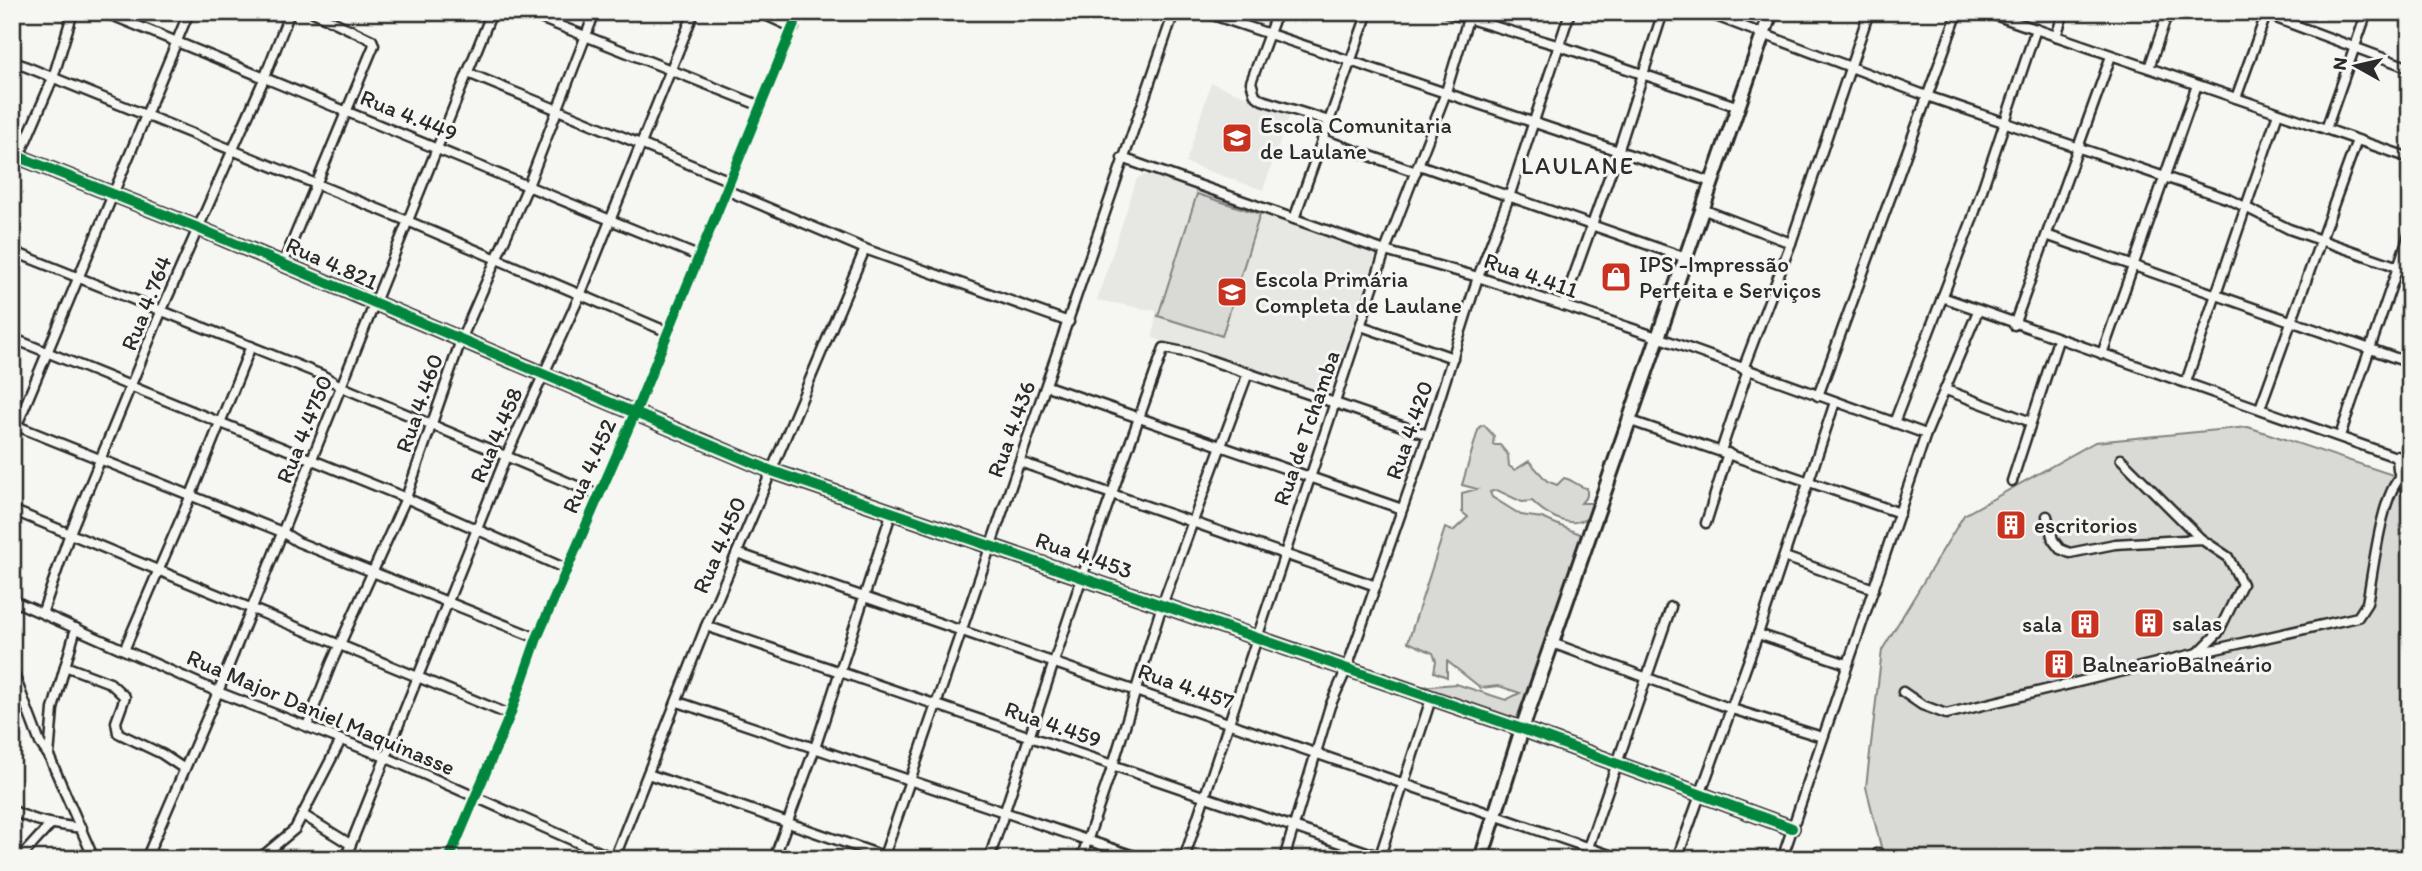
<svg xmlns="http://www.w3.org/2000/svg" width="2422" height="871" viewBox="0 0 2422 871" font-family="Itim,sans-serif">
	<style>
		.built { fill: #e7e7e3 }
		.green { fill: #d9d9d5; stroke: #828280; stroke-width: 2 }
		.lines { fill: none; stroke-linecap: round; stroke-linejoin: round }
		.street-casing { stroke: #2b2b2b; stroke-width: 13 }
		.secondary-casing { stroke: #2b2b2b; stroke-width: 18 }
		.street { stroke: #f6f6f2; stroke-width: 8 }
		.secondary { stroke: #f6f6f2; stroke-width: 12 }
		.cycleway-casing { stroke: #f6f6f2; stroke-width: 15 }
		.cycleway { stroke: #00873e; stroke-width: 10 }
		.labels { text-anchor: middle; stroke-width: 6; stroke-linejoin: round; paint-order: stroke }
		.street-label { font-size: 23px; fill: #2b2b2b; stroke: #f6f6f2 }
		.poi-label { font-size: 23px; fill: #2b2b2b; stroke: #f6f6f2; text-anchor: start }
		.neighbourhood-label { font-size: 24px; letter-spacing: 2px; fill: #2b2b2b; stroke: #f6f6f2 }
	</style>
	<rect width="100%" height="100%" fill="#f6f6f2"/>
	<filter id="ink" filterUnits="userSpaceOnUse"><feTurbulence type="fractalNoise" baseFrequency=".0143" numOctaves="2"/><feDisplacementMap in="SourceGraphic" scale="14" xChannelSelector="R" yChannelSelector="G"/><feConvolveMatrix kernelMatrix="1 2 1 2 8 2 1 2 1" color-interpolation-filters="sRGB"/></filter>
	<g filter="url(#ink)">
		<g class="built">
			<path d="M1211 83 1290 113 1263 190 1186 163Z"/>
			<path d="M1151 173 1376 255 1329 397 1153 338 1156 311 1097 300 1137 178Z"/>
		</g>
		<g class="green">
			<path d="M1197 194 1260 214 1222 336 1158 316Z"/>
			<path d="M1484 425 1494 436 1493 445H1500L1508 455 1509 466 1515 470 1529 461 1547 481 1557 485 1564 478C1574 480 1578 487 1587 488V496L1581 503H1592L1594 511C1578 534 1548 517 1532 501L1522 502 1497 490 1490 492 1492 497 1521 515 1542 518 1585 536 1519 728 1421 691 1420 687 1456 684 1506 700 1520 693 1499 686 1481 688 1447 661V677L1434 672 1436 661 1433 653 1408 642 1445 528 1453 531 1468 517 1462 512V493L1477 489 1462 485 1479 427Z"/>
			<path d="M2248 427 2393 475 2410 512V859H1884L1866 787 1882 650 1964 515 2095 442Z"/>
		</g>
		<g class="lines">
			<g class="street-casing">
				<g id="street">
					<path d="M104 12 698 256"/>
					<path d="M525 12 761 106"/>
					<path d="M759 12 794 28"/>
					<path d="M1204 12 1711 182"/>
					<path d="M1277 12 1251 82 1255 95 1262 100 1329 121"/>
					<path d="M1446 12 1560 46 1736 106"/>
					<path d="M1705 12 1927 96 2229 199 2289 229 2410 271"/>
					<path d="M1986 12 2410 158"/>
					<path d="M2260 12 2410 68"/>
					<path d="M2056 36 2064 12"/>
					<path d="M12 61 410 222 668 332"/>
					<path d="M2149 68 2168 12"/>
					<path d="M468 73 730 181"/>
					<path d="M2236 98 2267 12"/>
					<path d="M2326 129 2367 12"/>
					<path d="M1322 139 1416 172"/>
					<path d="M1122 158 1385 251 1478 277 1660 338 1926 434"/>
					<path d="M1419 165 1686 258"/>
					<path d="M12 173 53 78 73 12"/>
					<path d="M726 190 865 249 1069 322"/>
					<path d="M1702 209 1791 243"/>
					<path d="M1294 219 1368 12"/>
					<path d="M2049 236 2410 363"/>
					<path d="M12 251 322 375 342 387 598 495"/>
					<path d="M283 264 374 45 372 40 313 12"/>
					<path d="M1942 297 2410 462"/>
					<path d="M1563 306 1618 152 1663 12"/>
					<path d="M2014 325 2111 56"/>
					<path d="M1361 326 1453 358"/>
					<path d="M12 338 406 498 566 569"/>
					<path d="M2102 354 2197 85"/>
					<path d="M1743 369 1791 243 1869 12"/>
					<path d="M2186 382 2278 113"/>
					<path d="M1047 386 1402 509"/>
					<path d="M1946 390 2031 422"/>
					<path d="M1818 396 1958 12"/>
					<path d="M2260 408 2357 140"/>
					<path d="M1631 421 1900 513"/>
					<path d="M1894 423 1972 220 2036 29"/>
					<path d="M12 424 282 532 298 542 537 638"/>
					<path d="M2340 436 2410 232"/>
					<path d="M12 437 189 12"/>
					<path d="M1721 451 1748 370"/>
					<path d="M2397 456 2398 470 2410 498"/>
					<path d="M2121 459 2201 539"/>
					<path d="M1020 462 1376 586"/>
					<path d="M2012 481 2058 340"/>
					<path d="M12 510 510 715"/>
					<path d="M2047 516 2053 540 2060 549 2070 553 2115 544 2201 539 2228 557 2242 584 2218 633 2198 653 2358 617 2367 603C2373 574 2381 494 2401 477"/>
					<path d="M1706 523 1728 453"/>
					<path d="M737 553 1621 859"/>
					<path d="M1785 557 1874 589"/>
					<path d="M12 600 218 692 385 757 615 859"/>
					<path d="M43 611 70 533 161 312 264 79 290 12"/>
					<path d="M706 626 1387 859"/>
					<path d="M1758 634 1847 664"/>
					<path d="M1552 643 1732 709 1822 737"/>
					<path d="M125 648 191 495 251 346"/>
					<path d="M65 666 110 683 125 697 116 722 118 733 162 754 183 768"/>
					<path d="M12 669 40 743 49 756 94 859"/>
					<path d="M1903 692 1922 705 1946 714 2198 653"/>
					<path d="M678 702 1143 859"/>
					<path d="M307 726 331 664 406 498 461 340 528 186 595 12"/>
					<path d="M49 756 53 709 76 628"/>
					<path d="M648 774 892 859"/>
					<path d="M12 810C34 822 57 825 82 828"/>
					<path d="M303 815 350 844"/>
					<path d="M1878 853 1879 859"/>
					<path d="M19 859 51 824"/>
					<path d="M146 859 218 692 492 12"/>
					<path d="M259 859 295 829 341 740"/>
					<path d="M345 859 507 454 581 293 694 12"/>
					<path d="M449 859 510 715 537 638 635 413 799 12"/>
					<path d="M614 859 706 626 865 249"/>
					<path d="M774 859 815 748 891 514"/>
					<path d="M883 859 1174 12"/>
					<path d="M989 859 1082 577 1164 348 1189 353 1428 435"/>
					<path d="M1081 859 1113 765 1162 605 1248 373"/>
					<path d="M1184 859 1385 251 1445 95 1470 12"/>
					<path d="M1284 859 1330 706 1347 668 1428 435 1478 277 1509 197 1570 12"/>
					<path d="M1379 859 1431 699"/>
					<path d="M1584 859 1671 607"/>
					<path d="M1677 859 1758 634 1835 402"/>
					<path d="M1782 859 1926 434 1978 311"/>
				</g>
			</g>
			<g class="secondary-casing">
				<g id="secondary">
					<path d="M12 154 198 228 772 471 1522 729 1792 828"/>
					<path d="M1481 859 1522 729 1771 12"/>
				</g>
			</g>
			<use href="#street" class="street"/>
			<use href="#secondary" class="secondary"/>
			<g class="cycleway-casing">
				<g id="cycleway">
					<path d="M12 154 198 228 772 471 1522 729 1792 828"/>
					<path d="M449 859 510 715 537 638 635 413 799 12"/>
				</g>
			</g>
			<use href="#cycleway" class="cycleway"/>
		</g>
	</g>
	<defs>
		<g id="school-square" transform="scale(1.575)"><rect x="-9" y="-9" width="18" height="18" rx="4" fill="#c8321e" stroke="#f6f6f2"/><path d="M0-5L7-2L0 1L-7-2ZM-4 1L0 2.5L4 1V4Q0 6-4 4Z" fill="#fff"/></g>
		<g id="shop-square" transform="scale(1.575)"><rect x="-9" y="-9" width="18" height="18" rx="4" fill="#c8321e" stroke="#f6f6f2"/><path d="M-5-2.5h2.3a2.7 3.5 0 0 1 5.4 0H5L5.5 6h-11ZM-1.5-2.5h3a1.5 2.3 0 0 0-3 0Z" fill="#fff"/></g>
		<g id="building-square" transform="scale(1.575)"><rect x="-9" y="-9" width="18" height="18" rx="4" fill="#c8321e" stroke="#f6f6f2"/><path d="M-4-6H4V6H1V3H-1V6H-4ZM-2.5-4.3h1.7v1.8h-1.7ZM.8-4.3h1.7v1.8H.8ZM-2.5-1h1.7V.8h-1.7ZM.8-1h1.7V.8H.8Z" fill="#fff"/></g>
	</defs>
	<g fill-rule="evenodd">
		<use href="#school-square" x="1237" y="138"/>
		<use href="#shop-square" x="1616" y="277"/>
		<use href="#school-square" x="1232" y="292"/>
		<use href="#building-square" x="2011" y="525"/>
		<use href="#building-square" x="2149" y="623"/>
		<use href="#building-square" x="2085" y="624"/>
		<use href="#building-square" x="2059" y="664"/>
	</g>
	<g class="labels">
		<g class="street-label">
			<text transform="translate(409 115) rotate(22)" y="8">Rua 4.449</text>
			<text transform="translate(332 263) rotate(24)" y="8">Rua 4.821</text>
			<text transform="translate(1531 275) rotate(19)" y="8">Rua 4.411</text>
			<text transform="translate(146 303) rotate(-68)" y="8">Rua 4.764</text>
			<text transform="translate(419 403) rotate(-71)" y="8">Rua 4.460</text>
			<text transform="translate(1306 428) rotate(-71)" y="8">Rua de Tchamba</text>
			<text transform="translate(304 429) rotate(-68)" y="8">Rua 4.4750</text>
			<text transform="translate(1011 429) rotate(-70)" y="8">Rua 4.436</text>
			<text transform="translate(1409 430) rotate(-71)" y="8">Rua 4.420</text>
			<text transform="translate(496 435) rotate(-67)" y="8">Rua 4.458</text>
			<text transform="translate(589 466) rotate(-66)" y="8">Rua 4.452</text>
			<text transform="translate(719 545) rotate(-67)" y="8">Rua 4.450</text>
			<text transform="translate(1084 555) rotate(19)" y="8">Rua 4.453</text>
			<text transform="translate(1186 686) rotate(19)" y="8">Rua 4.457</text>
			<text transform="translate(321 712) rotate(23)" y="8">Rua Major Daniel Maquinasse</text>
			<text transform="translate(1053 724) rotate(19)" y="8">Rua 4.459</text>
		</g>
		<g class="poi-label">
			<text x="1260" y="133">Escola Comunitaria<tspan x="1260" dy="26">de Laulane</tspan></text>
			<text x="1639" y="272">IPS -Impressão<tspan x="1639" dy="26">Perfeita e Serviços</tspan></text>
			<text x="1255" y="287">Escola Primária<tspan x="1255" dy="26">Completa de Laulane</tspan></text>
			<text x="2034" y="533">escritorios</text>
			<text x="2172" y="631">salas</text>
			<text x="2062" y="632" text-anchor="end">sala</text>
			<text x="2082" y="672">BalnearioBalneário</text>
		</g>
		<g class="neighbourhood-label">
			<text x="1578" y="174">LAULANE</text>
		</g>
	</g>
	<rect width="2422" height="871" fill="none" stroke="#f6f6f2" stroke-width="42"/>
	<rect x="21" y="21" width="2380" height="829" fill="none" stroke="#2b2b2b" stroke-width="2.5" filter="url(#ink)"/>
	<g transform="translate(2356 66) rotate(278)" stroke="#f6f6f2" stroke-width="5" paint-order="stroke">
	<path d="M0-5L12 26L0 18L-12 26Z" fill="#2b2b2b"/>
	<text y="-10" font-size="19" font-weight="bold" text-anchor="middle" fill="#2b2b2b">N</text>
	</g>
</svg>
